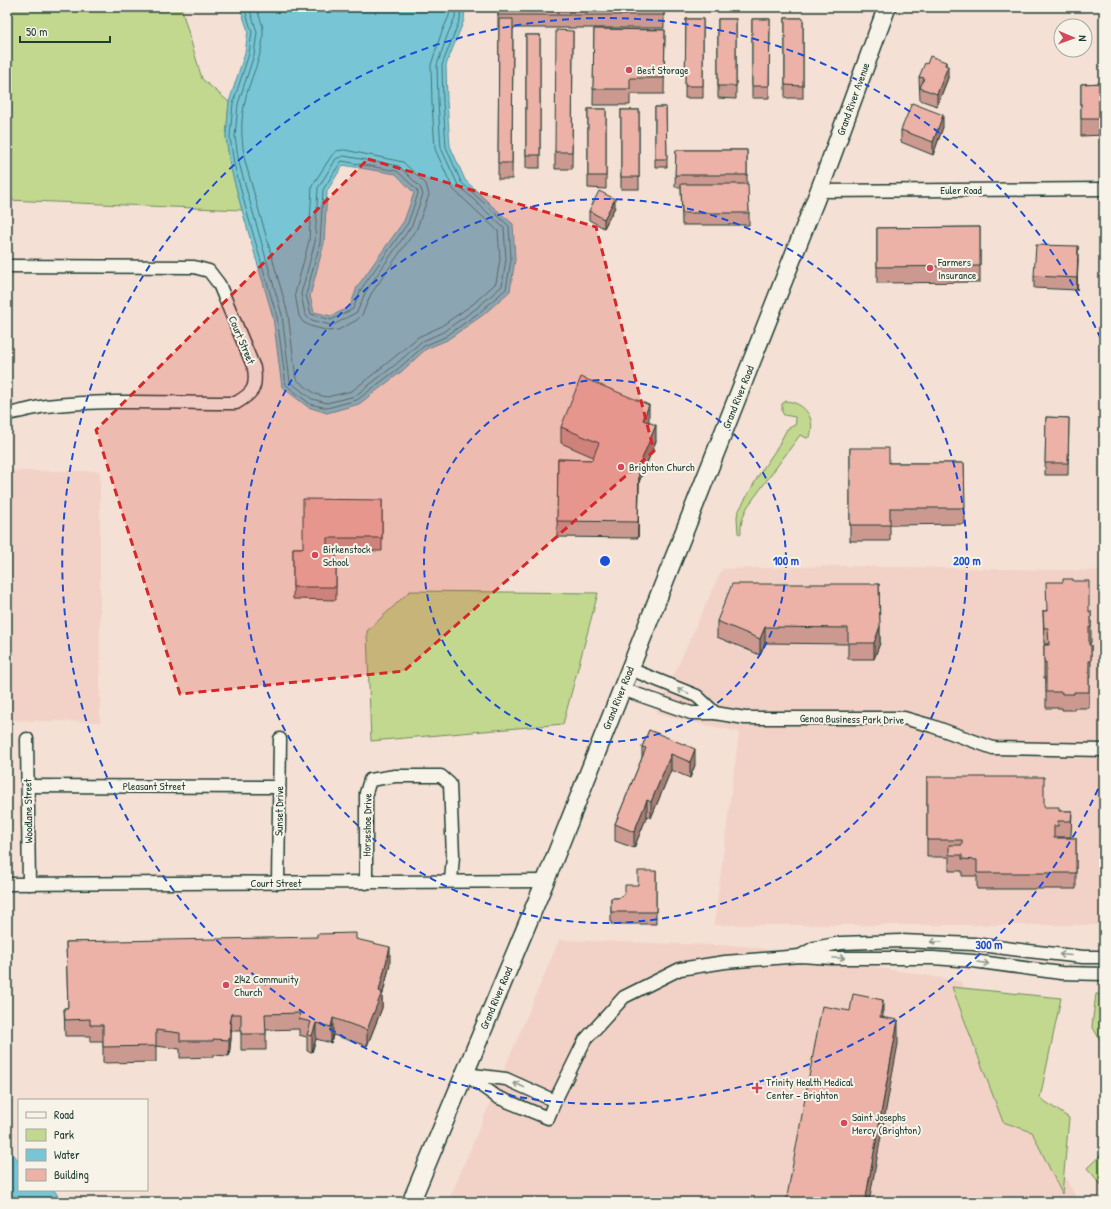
<svg xmlns="http://www.w3.org/2000/svg" width="1111" height="1209" viewBox="0 0 1111 1209" font-family="'Patrick Hand',sans-serif">
	<style>
		.built { fill: #f2d2c6 }
		.green { fill: #c2d88e; stroke: #708a61 }
		.water { fill: #78c6d5; stroke: #548f95; fill-rule: evenodd }
		.lines { fill: none; stroke-linecap: round; stroke-linejoin: round }
		.shore { stroke: #437474; stroke-width: 1 }
		.minor-casing { stroke: #1f3d34; stroke-width: 15 }
		.secondary-casing { stroke: #1f3d34; stroke-width: 20 }
		.minor { stroke: #f7f3e8; stroke-width: 12 }
		.secondary { stroke: #f7f3e8; stroke-width: 17 }
		.wall { fill: #cb9990; stroke: #1f3d34 }
		.shaded-wall { fill: #a57d75; stroke: #1f3d34 }
		.building { fill: #ecb2a7; stroke: #1f3d34 }
		.oneway { stroke: #8b988e }
		.marked { fill: #d62828; fill-opacity: 0.2; stroke: #d62828; stroke-width: 3; stroke-dasharray: 8 5; stroke-linejoin: round }
		.ring { fill: none; stroke: #1d4ed8; stroke-width: 2; stroke-dasharray: 7 5 }
		.poi-dot { fill: #d1495b; stroke: #f7f3e8; stroke-width: 1.5 }
		.labels { text-anchor: middle; stroke-width: 4; stroke-linejoin: round; paint-order: stroke }
		.poi-label { font-size: 11px; fill: #1f3d34; stroke: #f7f3e8; text-anchor: start }
		.street-label { font-size: 11px; fill: #1f3d34; stroke: #f7f3e8 }
		.centre { fill: #1d4ed8; stroke: #f7f3e8; stroke-width: 2 }
		.ring-label { font-size: 12px; text-anchor: middle; font-weight: bold; fill: #1d4ed8; stroke: #f7f3e8; stroke-width: 4; stroke-linejoin: round; paint-order: stroke }
	</style>
	<rect width="100%" height="100%" fill="#f4e0d4"/>
	<filter id="ink" filterUnits="userSpaceOnUse"><feTurbulence type="fractalNoise" baseFrequency=".025" numOctaves="2"/><feDisplacementMap in="SourceGraphic" scale="8" xChannelSelector="R" yChannelSelector="G"/><feConvolveMatrix kernelMatrix="1 2 1 2 8 2 1 2 1" color-interpolation-filters="sRGB"/></filter>
	<g filter="url(#ink)">
		<g class="built">
			<path d="M7 471H100V722L7 720Z"/>
			<path d="M842 566 1104 571V925H714L739 732 656 714 722 569Z"/>
			<path d="M559 940 746 946 960 981 1075 1196 1074 1202H448Z"/>
		</g>
		<g class="green">
			<path d="M7 7H181L202 79 229 102 226 137 230 165 242 210 7 200Z"/>
			<path d="M786 401C805 403 816 418 810 436L807 438 800 435 748 506C743 515 740 524 741 534H740L738 533 737 517 738 512 760 473 777 448 787 429 795 425 796 422 795 417 784 415 782 412V404Z"/>
			<path d="M410 591 598 593 563 724 371 741 367 631Z"/>
			<path d="M952 987 1061 998 1040 1098 1069 1118 1062 1194 1032 1132 1003 1122Z"/>
			<path d="M1096 994H1104V1047L1092 1026Z"/>
			<path d="M1104 1152V1188L1087 1168Z"/>
		</g>
		<g class="water">
			<path d="M240 7H465L464 20 446 65 447 102 450 146 465 180 492 206 513 224 515 260 510 291 483 315 447 340 426 349 401 372 359 404 327 413 308 407 282 387 273 317 242 210 230 165 226 137 229 102 245 53 248 31ZM343 165 396 174 414 193 404 221 357 287 350 307 331 316 314 312 310 296 324 243 327 191Z"/>
			<path d="M7 1147 19 1161V1190H54L62 1202H7Z"/>
		</g>
		<g class="lines">
			<g class="shore">
				<path d="M244 7 252 32 249 54 233 103 230 137 234 164 246 209 277 317 286 385 310 404 327 408 357 400 398 369 424 346 445 337 480 312 506 289 511 260 509 226 461 182 446 147 443 102 442 65 460 19 461 7"/>
				<path d="M249 7 257 32 254 55 238 104 235 137 239 163 282 315 290 382 312 399 327 403 355 396 395 365 421 342 443 332 477 308 502 286 506 259 504 228 458 185 441 148 438 102 437 65 447 36 455 17 456 7"/>
				<path d="M256 7C258 14 263 23 263 31 264 57 248 80 244 106 240 125 242 143 245 161L288 314 296 379 315 394 327 397 352 391 391 360 418 337 440 327 473 304 496 283 500 259 498 231 453 189 435 149 432 103 431 65 441 34 449 16 450 7"/>
				<path d="M345 150 403 162 426 184 429 195 417 228 371 294 362 315 357 320 338 330 329 331 310 326 303 322 299 316 295 294 309 241 312 186 332 155 337 151Z"/>
				<path d="M344 156 399 166 420 187 423 194 412 225 366 291 357 312 335 324 330 325 312 320 308 318 305 314 301 294 315 242 318 188 336 159Z"/>
				<path d="M342 161 397 171 417 190 418 194 408 223 361 289 353 309 331 320 311 314 306 295 320 243 323 190Z"/>
			</g>
			<g class="minor-casing">
				<g id="minor">
					<path d="M819 191 1104 189"/>
					<path d="M7 266 194 267 209 271 219 284 254 368C257 388 253 393 236 403 174 403 107 399 46 406 33 408 20 412 7 414"/>
					<path d="M630 669 697 696 715 713"/>
					<path d="M622 689 691 713H715L745 718H904L932 726 993 748 1104 750"/>
					<path d="M27 739 29 884"/>
					<path d="M28 786 279 787"/>
					<path d="M278 883 280 739"/>
					<path d="M366 883V793L370 780 395 776H441L450 784 453 856 451 881"/>
					<path d="M7 884 545 881"/>
					<path d="M800 956 814 948 841 943 901 941 974 944 1028 951 1083 957H1104"/>
					<path d="M555 1101 506 1079 465 1074 497 1097 548 1118 555 1101 585 1040 624 997 680 969 725 962 800 956 832 958H933L973 961 1061 973 1104 974"/>
				</g>
			</g>
			<g class="secondary-casing">
				<path id="secondary" d="M411 1202 549 872 622 689 819 191 887 7"/>
			</g>
			<use href="#minor" class="minor"/>
			<use href="#secondary" class="secondary"/>
		</g>
		<g class="wall">
			<path d="M498 7H664V28H513L512 179H498L499 28H498Z"/>
			<path d="M1034 7H1040V9Z"/>
			<rect x="785" y="18" width="18" height="80"/>
			<path d="M686 19H703V98H685Z"/>
			<path d="M718 19H736V99L718 98Z"/>
			<path d="M752 19H770L769 98H752Z"/>
			<path d="M594 29 665 30 664 94H630V105H593Z"/>
			<path d="M573 31 572 169H555V152Z"/>
			<rect x="526" y="35" width="14" height="133"/>
			<path d="M927 64 946 65 948 78 937 106 920 100 919 77Z"/>
			<path d="M1104 83V135L1081 136V84Z"/>
			<path d="M655 107H666L667 167H655Z"/>
			<path d="M588 109H606V189L588 188Z"/>
			<rect x="621" y="110" width="18" height="79"/>
			<path d="M943 127 933 155 901 142V130Z"/>
			<path d="M676 150H747V184L749 213V225H682L681 187H675Z"/>
			<path d="M615 207 604 228 589 220V211Z"/>
			<path d="M980 227V282L877 283V228Z"/>
			<path d="M1078 259 1077 290 1034 288V276Z"/>
			<path d="M1046 417 1069 418 1068 475H1045Z"/>
			<path d="M649 421V422L656 441 639 482 638 538 557 537 558 459 592 460 593 457 561 443V427Z"/>
			<path d="M850 448 889 463H964L965 524 890 525V541H850Z"/>
			<path d="M382 500V551L336 550V600L293 599V548H303Z"/>
			<path d="M1073 581 1089 612 1091 611V643H1089V645H1091V677H1089V708H1074V710H1062V708H1046V678H1044V645H1048V644H1044L1043 611H1046Z"/>
			<path d="M879 584 880 643 874 659H848V644L765 643 760 655 717 637V621Z"/>
			<path d="M649 730 695 765 690 778 671 770 651 818 647 816 634 848 615 841V824L642 758V747Z"/>
			<path d="M927 777 1059 811H1072L1071 837H1058V838H1076V889H977V876H962V871H949V857H927Z"/>
			<path d="M656 871V924H611V898H618L638 885Z"/>
			<path d="M356 939 390 964 382 997V1008L367 1046 333 1035 331 1043 316 1039 312 1052 307 1051V1037L299 1035V1029L266 1030V1050H241V1031H231V1039L229 1056 213 1055V1057L180 1058V1049L156 1046V1062L103 1063V1041H90V1036H65L64 1008H68L66 942Z"/>
		</g>
		<g class="shaded-wall">
			<path d="M946 62V70L948 66V78L937 106V94Z"/>
			<path d="M943 115V127L933 155V142Z"/>
			<path d="M615 199V207L604 228V219Z"/>
			<path d="M1078 246V259L1077 290V278Z"/>
			<path d="M649 405V421L643 436V420Z"/>
			<path d="M656 425V441L639 482 638 538 639 466Z"/>
			<path d="M880 626V643L874 659V643Z"/>
			<path d="M765 627V643L760 655V639Z"/>
			<path d="M695 749V765L690 778V762Z"/>
			<path d="M671 754V770L651 818V802Z"/>
			<path d="M647 800V816L634 848V832Z"/>
			<path d="M390 947V964L382 997V1008L367 1046V1030L379 991Z"/>
			<path d="M883 1000V1024L880 1017Z"/>
			<path d="M231 1014V1030V1023V1039L229 1056V1023Z"/>
			<path d="M333 1018V1035L331 1043V1027Z"/>
			<path d="M898 1020V1044L869 1202H865Z"/>
			<path d="M316 1023V1039L312 1052V1036Z"/>
		</g>
		<g class="building">
			<rect x="498" y="7" width="166" height="8"/>
			<path d="M785 18H803V86L785 85Z"/>
			<path d="M499 19H513L512 163H498Z"/>
			<path d="M686 19H703V86H685Z"/>
			<rect x="718" y="19" width="18" height="67"/>
			<path d="M752 19H770L769 86H752Z"/>
			<path d="M594 29 665 30 664 78H630V89H593Z"/>
			<path d="M556 30 573 31 572 152H555Z"/>
			<rect x="526" y="35" width="14" height="120"/>
			<path d="M930 56 946 62 945 65 948 66 937 94 920 88 924 78 919 77 925 63 927 64Z"/>
			<path d="M1104 83V119H1081V84Z"/>
			<path d="M912 103 943 115 933 142 901 130Z"/>
			<path d="M655 107H666L667 159H655Z"/>
			<rect x="588" y="109" width="18" height="67"/>
			<rect x="621" y="110" width="18" height="67"/>
			<path d="M676 150H747V175H675Z"/>
			<path d="M681 184H748L749 213H682Z"/>
			<path d="M599 191 615 199 604 219 589 211Z"/>
			<path d="M980 227V266L877 267V228Z"/>
			<path d="M1036 245 1078 246 1077 278 1034 276Z"/>
			<path d="M581 377 649 405 643 420 656 425 639 466 638 522 557 521 558 459 592 460 599 443 561 427Z"/>
			<path d="M1046 417 1069 418 1068 463H1045Z"/>
			<path d="M850 448H889V463H964L965 508H890V525H850Z"/>
			<path d="M303 499 382 500V538H327V548H336V587H293V548H303Z"/>
			<path d="M1063 579H1073V581H1089V612L1091 611V627H1089V645H1091V661H1089V692H1074V694H1062V692H1046V662H1044V645H1049L1048 628H1044L1043 611H1047L1046 582H1063Z"/>
			<path d="M732 584H879L880 626 874 643H848V628L765 627 760 639 717 621Z"/>
			<path d="M649 730 695 749 690 762 671 754 651 802 647 800 634 832 615 824 646 748 642 747Z"/>
			<path d="M927 777H1044V807H1059V811H1072L1071 821H1058V826H1054V838H1076V873H977V860L962 859V855H949V845H962V840H927Z"/>
			<path d="M638 871H656V912H611V898H618L625 893V885H638Z"/>
			<path d="M356 933V939L390 947 379 991 382 992 367 1030 333 1018 331 1027 316 1023 312 1036 307 1035 311 1022 299 1019 300 1013 265 1014 266 1034H241V1014H231L229 1023H231L229 1040 213 1039V1041H180V1033L156 1030V1046L103 1047V1025H90V1019L65 1020 64 1008H68L66 942 317 937V934Z"/>
			<path d="M853 994 883 1000 880 1017 898 1020 865 1202H786L822 1006 850 1011Z"/>
		</g>
		<defs><path id="oneway-shaft" d="M-6 0H5M1.5-3L5.5 0L1.5 3" fill="none" stroke-width="1.6" stroke-linecap="round" stroke-linejoin="round"/></defs>
		<g class="oneway">
			<use href="#oneway-shaft" transform="translate(683 691) rotate(-158)"/>
			<use href="#oneway-shaft" transform="translate(936 942) rotate(-178)"/>
			<use href="#oneway-shaft" transform="translate(1065 955) rotate(-175)"/>
			<use href="#oneway-shaft" transform="translate(839 958)"/>
			<use href="#oneway-shaft" transform="translate(983 963) rotate(9)"/>
			<use href="#oneway-shaft" transform="translate(519 1085) rotate(-156)"/>
		</g>
	</g>
	<path class="marked" d="M368 159 596 227 654 451 404 671 180 694 96 430Z"/>
	<g class="ring">
		<circle cx="605" cy="561" r="181"/>
		<circle cx="605" cy="561" r="362"/>
		<path d="M1103 778A543 543 0 1 1 1103 344"/>
	</g>
	<g class="poi-dot">
		<circle cx="629" cy="70" r="4"/>
		<circle cx="930" cy="268" r="4"/>
		<circle cx="621" cy="467" r="4"/>
		<circle cx="315" cy="555" r="4"/>
		<circle cx="226" cy="985" r="4"/>
		<path d="M755 1082h4v4h4v4h-4v4h-4v-4h-4v-4h4z"/>
		<circle cx="844" cy="1123" r="4"/>
	</g>
	<g class="labels">
		<g class="poi-label">
			<text x="637" y="74">Best Storage</text>
			<text x="938" y="266">Farmers<tspan x="938" dy="13">Insurance</tspan></text>
			<text x="629" y="471">Brighton Church</text>
			<text x="323" y="553">Birkenstock<tspan x="323" dy="13">School</tspan></text>
			<text x="234" y="983">2|42 Community<tspan x="234" dy="13">Church</tspan></text>
			<text x="766" y="1086">Trinity Health Medical<tspan x="766" dy="13">Center - Brighton</tspan></text>
			<text x="852" y="1121">Saint Josephs<tspan x="852" dy="13">Mercy (Brighton)</tspan></text>
		</g>
		<g class="street-label">
			<text transform="translate(853 99) rotate(-70)" y="4">Grand River Avenue</text>
			<text x="961" y="194">Euler Road</text>
			<text transform="translate(242 340) rotate(67)" y="4">Court Street</text>
			<text transform="translate(738 397) rotate(-68)" y="4">Grand River Road</text>
			<text transform="translate(618 698) rotate(-68)" y="4">Grand River Road</text>
			<text transform="translate(852 719) rotate(1)" y="4">Genoa Business Park Drive</text>
			<text x="154" y="790">Pleasant Street</text>
			<text transform="translate(28 811) rotate(-91)" y="4">Woodlane Street</text>
			<text transform="translate(279 811) rotate(-89)" y="4">Sunset Drive</text>
			<text transform="translate(367 825) rotate(-89)" y="4">Horseshoe Drive</text>
			<text x="276" y="887">Court Street</text>
			<text transform="translate(496 998) rotate(-67)" y="4">Grand River Road</text>
		</g>
	</g>
	<circle cx="605" cy="561" r="6" class="centre"/>
	<g class="ring-label">
		<text x="786" y="565">100 m</text>
		<text x="967" y="565">200 m</text>
		<text x="989" y="949">300 m</text>
	</g>
	<rect width="1111" height="1209" fill="none" stroke="#f7f3e8" stroke-width="24"/>
	<rect x="12" y="12" width="1087" height="1185" fill="none" stroke="#1f3d34" stroke-width="1.5" filter="url(#ink)"/>
	<rect x="18" y="1099" width="130" height="92" fill="#f7f3e8" stroke="#a1aaa0"/>
	<rect x="26" y="1112" width="20" height="6" fill="#f7f3e8" stroke="#a1aaa0"/>
	<text x="54" y="1119" font-size="12" fill="#1f3d34">Road</text>
	<rect x="26" y="1129" width="20" height="12" fill="#c2d88e" stroke="#a1aaa0"/>
	<text x="54" y="1139" font-size="12" fill="#1f3d34">Park</text>
	<rect x="26" y="1149" width="20" height="12" fill="#78c6d5" stroke="#a1aaa0"/>
	<text x="54" y="1159" font-size="12" fill="#1f3d34">Water</text>
	<rect x="26" y="1169" width="20" height="12" fill="#ecb2a7" stroke="#a1aaa0"/>
	<text x="54" y="1179" font-size="12" fill="#1f3d34">Building</text>
	<g transform="translate(1073 38) rotate(92)"><circle r="19" fill="#f7f3e8" stroke="#a1aaa0"/>
	<path d="M0-3L7 15L0 10L-7 15Z" fill="#d1495b"/>
	<text y="-6" font-size="11" font-weight="bold" text-anchor="middle" fill="#1f3d34">N</text>
	</g>
	<path d="M20 36v6h90v-6" fill="none" stroke="#1f3d34" stroke-width="2"/>
	<text x="26" y="36" font-size="12" fill="#1f3d34" stroke="#f7f3e8" stroke-width="3" paint-order="stroke">50 m</text>
</svg>
